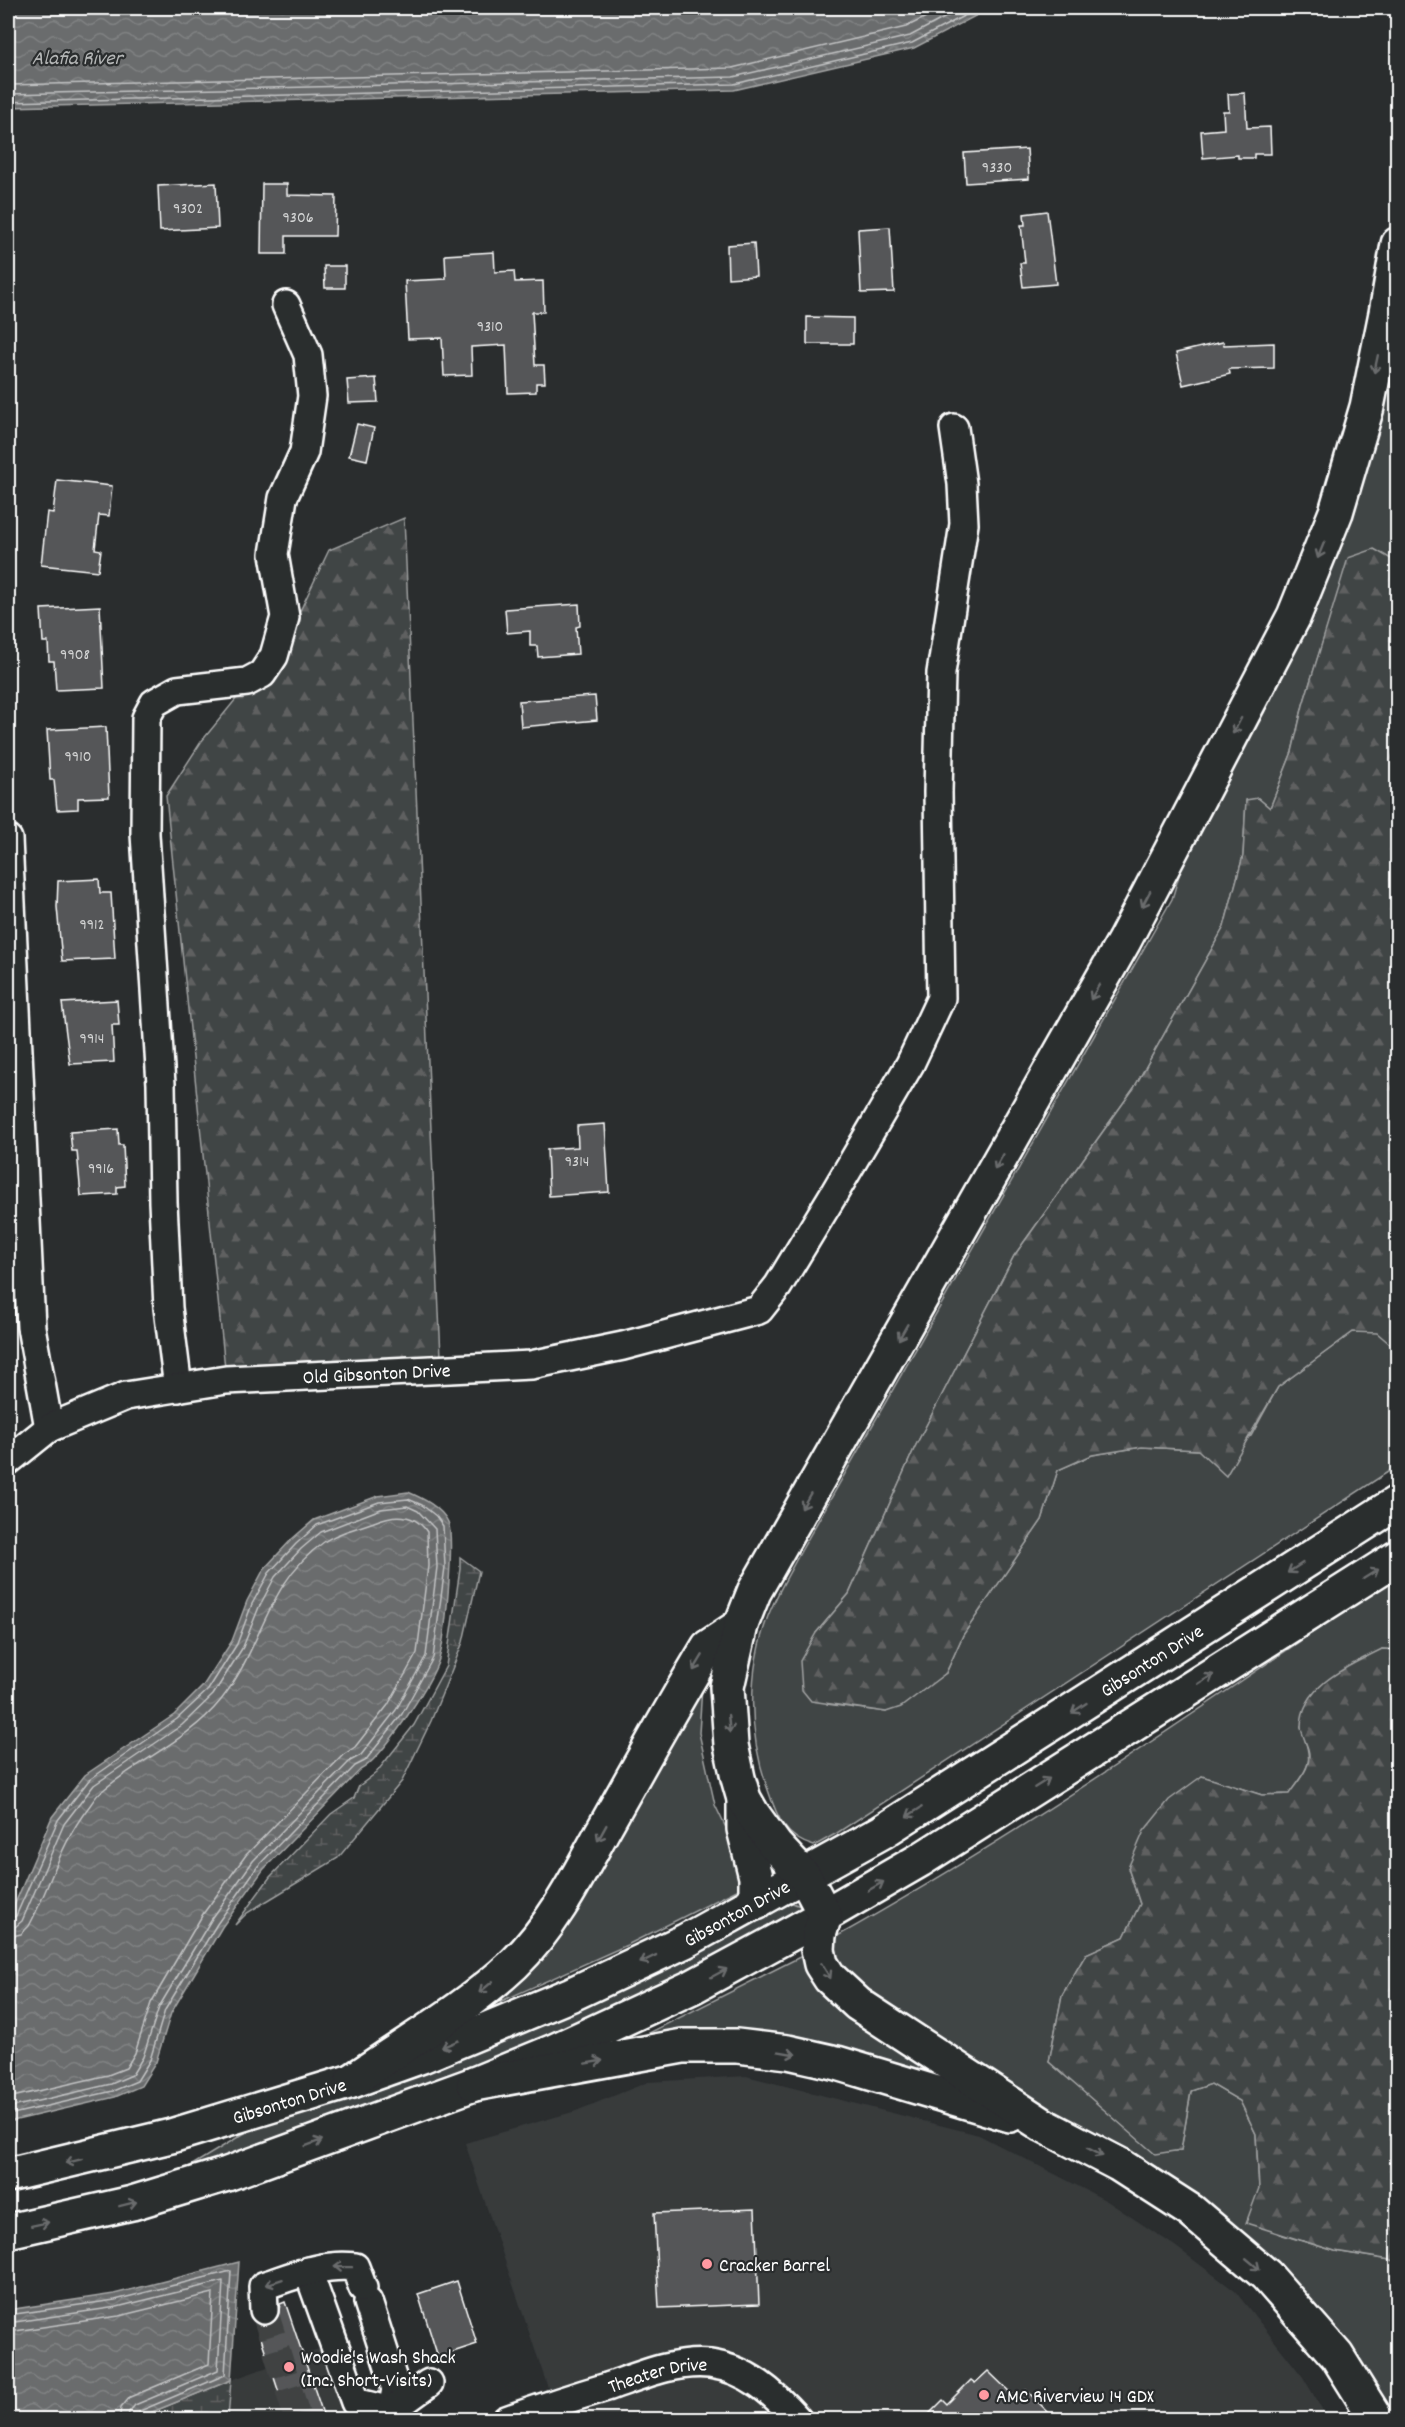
<svg xmlns="http://www.w3.org/2000/svg" width="1405" height="2427" viewBox="0 0 1405 2427" font-family="Dekko,sans-serif">
	<style>
		.built { fill: #373a3b }
		.grass { fill: #414445; stroke: #a0a2a2; stroke-width: 1.5 }
		.forest { fill: url(#forest-firs); stroke: #a0a2a2; stroke-width: 1.5 }
		.wetland { fill: url(#wetland-marsh); stroke: #a0a2a2; stroke-width: 1.5 }
		.water { fill: url(#water-waves); stroke: #a6a7a7; stroke-width: 1.5 }
		.lines { fill: none; stroke-linecap: round; stroke-linejoin: round }
		.shore { stroke: #c3c4c5; stroke-width: 1.5 }
		.building { fill: #555758; stroke: #fff; stroke-width: 1.5 }
		.minor-tunnel { stroke: #3f4243; stroke-width: 27; stroke-dasharray: 27 14; stroke-linecap: butt }
		.minor-casing { stroke: #fff; stroke-width: 32 }
		.major-casing { stroke: #fff; stroke-width: 38 }
		.highway-casing { stroke: #fff; stroke-width: 38 }
		.minor { stroke: #2a2d2e; stroke-width: 27 }
		.major { stroke: #2a2d2e; stroke-width: 33 }
		.highway { stroke: #2a2d2e; stroke-width: 33 }
		.oneway { stroke: #6a6c6d }
		.poi-dot { fill: #ff9aa2; stroke: #2a2d2e; stroke-width: 2 }
		.labels { text-anchor: middle; stroke-width: 4.5; stroke-linejoin: round; paint-order: stroke }
		.number-label { font-size: 16px; fill: #d4d5d5 }
		.street-label { font-size: 20px; fill: #fff; stroke: #2a2d2e }
		.poi-label { font-size: 20px; fill: #fff; stroke: #2a2d2e; text-anchor: start }
		.water-label { font-size: 21px; font-style: italic; fill: #b4b6b6; stroke: #2a2d2e }
	</style>
	<defs>
		<pattern id="forest-firs" width="22" height="20" patternUnits="userSpaceOnUse" patternTransform="scale(1.5)"><rect width="22" height="20" fill="#414445"/><path d="M5 1l3.5 6h-7zM16 11l3.5 6h-7z" fill="#5e6061"/></pattern>
		<pattern id="wetland-marsh" width="20" height="14" patternUnits="userSpaceOnUse" patternTransform="scale(1.5)"><rect width="20" height="14" fill="#414445"/><path d="M1 5h8M5 5V1M11 12h8M15 12V8" fill="none" stroke="#5e6061"/></pattern>
		<pattern id="water-waves" width="16" height="10" patternUnits="userSpaceOnUse" patternTransform="scale(1.5)"><rect width="16" height="10" fill="#6a6c6d"/><path d="M0 5q4-4 8 0t8 0" fill="none" stroke="#808283"/></pattern>
	</defs>
	<rect width="100%" height="100%" fill="#2a2d2e"/>
	<filter id="ink" filterUnits="userSpaceOnUse"><feTurbulence type="fractalNoise" baseFrequency=".0167" numOctaves="2"/><feDisplacementMap in="SourceGraphic" scale="12" xChannelSelector="R" yChannelSelector="G"/><feConvolveMatrix kernelMatrix="1 2 1 2 8 2 1 2 1" color-interpolation-filters="sRGB"/></filter>
	<g filter="url(#ink)">
		<g class="built">
			<path d="M746 2076 979 2135 1107 2201 1175 2246 1235 2291 1303 2377 1328 2419H813L788 2392 751 2365 522 2401 473 2419 517 2398 548 2388 465 2143 576 2111 648 2082Z"/>
			<path d="M324 2347 362 2419H320L286 2408 285 2419 228 2420 231 2380Z"/>
			<path d="M695 2376 709 2377 743 2387 782 2420H545L653 2384Z"/>
		</g>
		<g class="grass">
			<path d="M1397 293V610L1393 560 1349 558 1303 705 1292 752 1270 808 1258 798 1246 801 1243 856 1224 927 1134 1088 1014 1256 915 1447 849 1594 816 1633 827 1704 886 1712 946 1673 963 1635 1042 1520 1058 1470 1092 1455 1142 1447 1198 1450 1251 1436 1278 1387 1353 1332H1377L1397 1350V1466L837 1833 814 1846C785 1838 777 1817 768 1790 748 1734 747 1672 768 1616 777 1593 790 1572 801 1551L1172 899 1203 794 1278 661Z"/>
			<path d="M1397 1575V1650L1382 1649 1301 1726C1313 1766 1312 1761 1289 1794L1262 1795 1202 1776 1128 1868 1140 1904 1124 1937 1086 1954 1062 1995 1049 2062 1155 2153 1181 2150 1191 2091 1211 2084 1240 2101 1256 2134 1259 2188 1279 2234 1335 2251 1397 2261V2419H1385L1356 2370 1058 2115 870 1998 834 1962V1938C1028 1830 1213 1700 1397 1575Z"/>
			<path d="M702 1687 699 1733 715 1805 738 1853 741 1888 627 1945 497 2003 492 1995Z"/>
			<path d="M790 1902 805 1908 807 1910 594 2019 374 2108 179 2173 253 2128Z"/>
			<path d="M804 1955 971 2086 635 2040Z"/>
		</g>
		<g class="forest">
			<path d="M404 518 441 1357 225 1368 166 796 201 742 289 634 329 550Z"/>
			<path d="M1374 549 1393 560 1398 610 1397 1350 1377 1333 1353 1332 1278 1387 1226 1476 1198 1450 1142 1447 1092 1455 1058 1470 1042 1520 963 1635 946 1673 901 1707 886 1712 811 1701 802 1690 800 1661 816 1633 849 1594 915 1447 1014 1256 1134 1088 1224 927 1243 856 1246 800 1258 798 1270 808 1292 752 1303 705 1348 558Z"/>
			<path d="M1382 1649 1398 1650 1397 2261 1335 2251 1246 2223 1259 2188 1256 2134 1240 2101 1211 2084 1191 2091 1181 2150 1155 2154 1049 2062 1062 1995 1086 1954 1124 1937 1140 1904 1128 1868 1144 1831 1169 1800 1202 1776 1262 1795 1289 1794C1299 1779 1313 1767 1308 1749 1306 1742 1301 1733 1301 1726 1302 1684 1351 1665 1382 1649Z"/>
		</g>
		<g class="wetland">
			<path d="M460 1557 479 1571 463 1642 431 1721 402 1781 338 1858 247 1913 235 1925 270 1877 331 1814 354 1798 359 1786 376 1773 414 1725 446 1666 460 1569Z"/>
			<path d="M231 2380 228 2419H135Z"/>
		</g>
		<g class="water">
			<path d="M8 8H988L985 11 914 48 734 90 8 107Z"/>
			<path d="M408 1492C422 1498 441 1507 448 1522 455 1539 445 1640 439 1659 432 1683 381 1760 360 1770L263 1870 222 1927 171 2013 156 2062 141 2086 115 2097 8 2122V1920L52 1817 85 1775 174 1715 203 1686 232 1641 247 1601 264 1569 292 1539 314 1520 378 1496Z"/>
			<path d="M239 2262 231 2380 135 2419H8V2310L114 2294Z"/>
		</g>
		<g class="lines">
			<g class="shore">
				<path d="M8 85 732 68 906 27 944 8"/>
				<path d="M8 94 733 77 910 36 963 8"/>
				<path d="M8 102 734 84 912 43 979 8"/>
				<path d="M8 1920 16 1916 58 1820 89 1780 177 1719 208 1690 237 1644 252 1604 269 1573 296 1544 317 1525 379 1502 408 1499 422 1505 436 1516 443 1526 445 1567 433 1658 402 1714 365 1761 355 1766 258 1866 217 1924 165 2010 150 2060 137 2081 113 2091 8 2115"/>
				<path d="M8 1928 15 1927 22 1921 64 1824 94 1785 182 1725 213 1695 243 1647 259 1607 275 1577 301 1549 321 1532 381 1509 407 1506 418 1511 435 1529 437 1567 426 1656 396 1710 361 1755 350 1761 253 1861 211 1920 159 2007 143 2057 132 2075 111 2084 8 2108"/>
				<path d="M8 1937 21 1934 29 1926C50 1887 60 1844 88 1808 92 1803 96 1795 102 1791 140 1759 189 1740 221 1700 263 1647 265 1584 324 1542 337 1532 359 1528 374 1522 393 1514 414 1512 427 1532L428 1566 417 1653 388 1705 355 1747 343 1755 246 1855 203 1914 151 2003 135 2053 126 2068 108 2075 8 2098"/>
				<path d="M8 2315 115 2300 231 2271 225 2375 140 2411 135 2420"/>
				<path d="M8 2323 117 2307 223 2281 218 2370 135 2405 129 2412 128 2420"/>
				<path d="M8 2332 119 2316 213 2293 209 2364 130 2397 121 2408 119 2420"/>
			</g>
		</g>
		<g class="building">
			<path d="M1245 93 1247 128 1270 127 1271 154H1254V158H1238V155L1203 158 1201 131 1224 129 1223 111H1229L1228 94Z"/>
			<path d="M1027 149 1029 179 966 183 964 153Z"/>
			<path d="M216 183 218 228 160 231 158 186Z"/>
			<path d="M262 184H287V195L336 196 335 236H286V254H261Z"/>
			<path d="M1047 211 1056 284 1023 287 1020 263H1025L1021 225H1025L1024 214Z"/>
			<path d="M890 227 894 292 861 293 858 229Z"/>
			<path d="M754 243 756 276 728 278 727 245Z"/>
			<path d="M494 252 495 272 514 271 515 282 543 281 544 312H532L535 365H544L545 383H536V392L508 393 506 345 471 347 472 375 444 376 442 338 408 339 405 281 446 279 445 255Z"/>
			<path d="M324 266H345V288H325Z"/>
			<path d="M807 317 853 318V344H807Z"/>
			<path d="M1223 342 1224 345 1274 343V368L1229 369 1230 374 1183 385 1176 353Z"/>
			<path d="M376 378 378 402 349 403 347 380Z"/>
			<path d="M357 424 374 428 367 460 349 456Z"/>
			<path d="M57 480 112 486 109 516 99 515 95 549 101 550 98 571 41 565 47 512 53 513Z"/>
			<path d="M579 604 580 626 576 627 578 654 538 657 537 646H530V631L507 633 505 609Z"/>
			<path d="M100 606 104 688 56 690 54 661H49L48 642H43L41 609Z"/>
			<path d="M595 696 597 720 521 727 519 701Z"/>
			<path d="M106 727 109 797 78 798V809L57 810 54 780H50L47 730Z"/>
			<path d="M99 879 100 893H111L115 959 62 961 57 907 58 881Z"/>
			<path d="M117 1000 119 1025H112L114 1062 70 1064 62 1003Z"/>
			<path d="M605 1124 609 1192 549 1196 547 1149 578 1147 577 1126Z"/>
			<path d="M118 1129 119 1145H123L125 1186 117 1187V1194L81 1196 77 1151H72L70 1132Z"/>
			<path d="M755 2209 759 2304 659 2308 654 2213Z"/>
			<path d="M457 2281 477 2344 438 2357 418 2294Z"/>
			<path d="M285 2302 325 2420H288L256 2323 264 2326 273 2323 278 2317 280 2304Z"/>
			<path d="M988 2371 1017 2399 1026 2390 1056 2420H923L943 2400 947 2404 971 2380 975 2383Z"/>
		</g>
		<g class="lines">
			<path class="minor-tunnel" d="M264 2310 298 2420"/>
			<g class="minor-casing">
				<g id="minor">
					<path d="M8 839 31 1327 49 1428"/>
					<path d="M178 1388 168 1308 163 1202 161 1084 145 834 146 718 154 703 177 690 247 682 262 674 274 656 285 617 274 554 283 498 304 452 312 396 308 355 286 305"/>
					<path id="s1" d="M8 1461 49 1428 126 1396 226 1380 531 1365 623 1346 759 1310 778 1286 832 1197 910 1064 941 998 938 792 941 673 964 524 962 484 954 428"/>
					<path d="M308 2271 355 2402 392 2411 398 2420"/>
					<path d="M368 2302 396 2389 392 2411"/>
					<path d="M264 2310 263 2286C293 2276 323 2263 355 2267L363 2288"/>
					<path d="M385 2415 429 2383"/>
					<path id="s2" d="M506 2420C540 2408 573 2397 607 2387 639 2376 676 2360 710 2364 747 2369 774 2393 798 2420"/>
				</g>
			</g>
			<g class="major-casing">
				<g id="major">
					<path id="s3" d="M8 2175 171 2136 352 2081 422 2056 572 1994 685 1941 882 1832 1398 1502"/>
					<path d="M8 2231 132 2203 227 2174 474 2084 554 2051 692 1987 825 1915 920 1860 1398 1557"/>
				</g>
			</g>
			<g class="highway-casing">
				<g id="highway">
					<path d="M744 1803V1829L756 1877V1903"/>
					<path d="M352 2081C406 2043 466 2009 514 1964 552 1927 577 1878 602 1832 637 1770 671 1708 708 1647L741 1625"/>
					<path d="M474 2084 683 2046H737L788 2052 837 2063 1010 2115"/>
					<path d="M1377 2420 1337 2356 1266 2275 1191 2211 1118 2164 1043 2125 858 2004 830 1978 821 1964 818 1950 819 1935 825 1915 805 1877 775 1845 752 1813 744 1799 738 1778 731 1745 727 1687 741 1625 754 1592 1124 941 1294 616 1336 512 1367 407 1386 313 1398 244"/>
				</g>
			</g>
			<use href="#minor" class="minor"/>
			<use href="#major" class="major"/>
			<use href="#highway" class="highway"/>
		</g>
		<defs><path id="oneway-shaft" d="M-6 0H5M1.5-3L5.5 0L1.5 3" fill="none" stroke-width="1.6" stroke-linecap="round" stroke-linejoin="round" transform="scale(1.5)"/></defs>
		<g class="oneway">
			<use href="#oneway-shaft" transform="translate(1376 364) rotate(102)"/>
			<use href="#oneway-shaft" transform="translate(1321 550) rotate(112)"/>
			<use href="#oneway-shaft" transform="translate(1237 726) rotate(118)"/>
			<use href="#oneway-shaft" transform="translate(1146 899) rotate(118)"/>
			<use href="#oneway-shaft" transform="translate(1095 992) rotate(120)"/>
			<use href="#oneway-shaft" transform="translate(999 1162) rotate(120)"/>
			<use href="#oneway-shaft" transform="translate(903 1332) rotate(120)"/>
			<use href="#oneway-shaft" transform="translate(806 1501) rotate(120)"/>
			<use href="#oneway-shaft" transform="translate(1295 1568) rotate(147)"/>
			<use href="#oneway-shaft" transform="translate(1371 1574) rotate(-32)"/>
			<use href="#oneway-shaft" transform="translate(698 1663) rotate(121)"/>
			<use href="#oneway-shaft" transform="translate(1206 1679) rotate(-32)"/>
			<use href="#oneway-shaft" transform="translate(1079 1708) rotate(147)"/>
			<use href="#oneway-shaft" transform="translate(729 1724) rotate(84)"/>
			<use href="#oneway-shaft" transform="translate(1042 1783) rotate(-32)"/>
			<use href="#oneway-shaft" transform="translate(914 1812) rotate(148)"/>
			<use href="#oneway-shaft" transform="translate(602 1833) rotate(119)"/>
			<use href="#oneway-shaft" transform="translate(876 1886) rotate(-30)"/>
			<use href="#oneway-shaft" transform="translate(648 1959) rotate(154)"/>
			<use href="#oneway-shaft" transform="translate(826 1971) rotate(59)"/>
			<use href="#oneway-shaft" transform="translate(719 1973) rotate(-28)"/>
			<use href="#oneway-shaft" transform="translate(486 1987) rotate(140)"/>
			<use href="#oneway-shaft" transform="translate(450 2044) rotate(157)"/>
			<use href="#oneway-shaft" transform="translate(787 2053) rotate(10)"/>
			<use href="#oneway-shaft" transform="translate(594 2062) rotate(-10)"/>
			<use href="#oneway-shaft" transform="translate(314 2143) rotate(-20)"/>
			<use href="#oneway-shaft" transform="translate(1095 2152) rotate(27)"/>
			<use href="#oneway-shaft" transform="translate(74 2161) rotate(166)"/>
			<use href="#oneway-shaft" transform="translate(128 2204) rotate(-14)"/>
			<use href="#oneway-shaft" transform="translate(40 2224) rotate(-12)"/>
			<use href="#oneway-shaft" transform="translate(1253 2264) rotate(40)"/>
			<use href="#oneway-shaft" transform="translate(343 2267) rotate(-179)"/>
			<use href="#oneway-shaft" transform="translate(274 2282) rotate(162)"/>
		</g>
	</g>
	<g class="poi-dot">
		<circle cx="707" cy="2264" r="6"/>
		<circle cx="289" cy="2367" r="6"/>
		<circle cx="984" cy="2395" r="6"/>
	</g>
	<g class="labels">
		<g class="number-label">
			<text x="997" y="172">9330</text>
			<text x="188" y="213">9302</text>
			<text x="298" y="222">9306</text>
			<text x="490" y="331">9310</text>
			<text x="75" y="659">9908</text>
			<text x="78" y="761">9910</text>
			<text x="92" y="929">9912</text>
			<text x="92" y="1043">9914</text>
			<text x="577" y="1166">9314</text>
			<text x="101" y="1173">9916</text>
		</g>
		<g class="street-label">
			<text dy="7" stroke="none"><textPath href="#s1" startOffset="388">Old Gibsonton Drive</textPath></text>
			<text dy="7" stroke="none"><textPath href="#s3" startOffset="1263">Gibsonton Drive</textPath></text>
			<text dy="7" stroke="none"><textPath href="#s3" startOffset="777">Gibsonton Drive</textPath></text>
			<text dy="7" stroke="none"><textPath href="#s3" startOffset="291">Gibsonton Drive</textPath></text>
			<text dy="7" stroke="none"><textPath href="#s2" startOffset="159">Theater Drive</textPath></text>
		</g>
		<g class="poi-label">
			<text x="719" y="2271">Cracker Barrel</text>
			<text x="301" y="2363">Woodie's Wash Shack<tspan x="301" dy="23">(Inc. Short-Visits)</tspan></text>
			<text x="996" y="2402">AMC Riverview 14 GDX</text>
		</g>
		<g class="water-label">
			<text x="77" y="64">Alafia River</text>
		</g>
	</g>
	<rect width="1405" height="2427" fill="none" stroke="#2a2d2e" stroke-width="30"/>
	<rect x="15" y="15" width="1375" height="2397" fill="none" stroke="#fff" stroke-width="2" filter="url(#ink)"/>
</svg>
